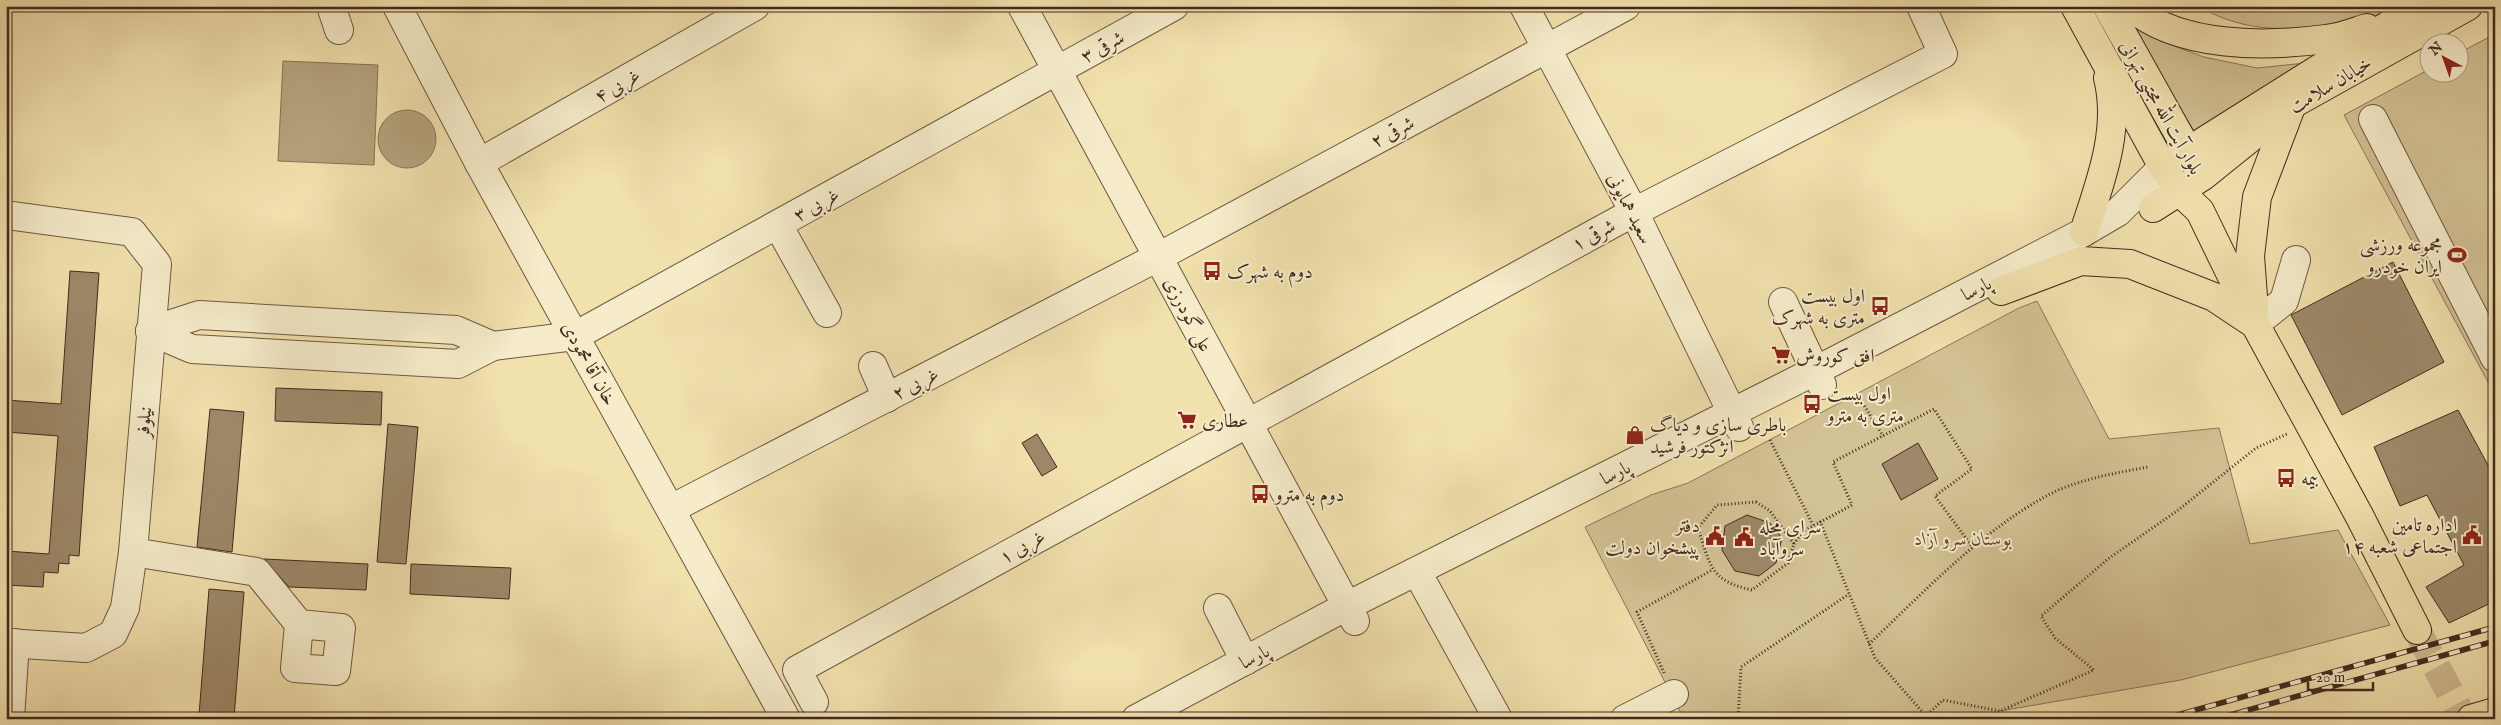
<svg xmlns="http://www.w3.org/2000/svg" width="2501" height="725" viewBox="0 0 2501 725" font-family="'IM FELL English',Amiri,serif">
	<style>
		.green { fill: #d3c295; stroke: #8a765a }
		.water { fill: #b5a37d; stroke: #877357 }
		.building { fill: #9d8969; stroke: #412a1f }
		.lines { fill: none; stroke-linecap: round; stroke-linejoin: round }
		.major-tunnel { stroke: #cebc91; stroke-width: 28; stroke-dasharray: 28 14; stroke-linecap: butt }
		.minor-casing { stroke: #6d5842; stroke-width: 30 }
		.major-casing { stroke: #412a1f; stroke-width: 30 }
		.highway-casing { stroke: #412a1f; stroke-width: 30 }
		.path { stroke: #412a1f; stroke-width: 3; stroke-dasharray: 1 2.5; stroke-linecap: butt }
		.minor { stroke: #f6ecca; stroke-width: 28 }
		.major { stroke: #f1e1ad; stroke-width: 28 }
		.highway { stroke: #f1e1ad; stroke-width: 28 }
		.rail-casing { stroke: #412a1f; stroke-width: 5.5 }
		.rail { stroke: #f6ecca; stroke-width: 4; stroke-dasharray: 11; stroke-linecap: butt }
		.labels { text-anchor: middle; stroke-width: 4; stroke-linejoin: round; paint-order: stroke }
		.street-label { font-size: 19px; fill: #412a1f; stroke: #f6ecca }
		.poi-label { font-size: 19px; fill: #412a1f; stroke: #f6ecca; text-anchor: start }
		.park-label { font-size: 19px; font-style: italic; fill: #5e4837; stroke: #f6ecca }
	</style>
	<rect width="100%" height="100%" fill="#f1e1ad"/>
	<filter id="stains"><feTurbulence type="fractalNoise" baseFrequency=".004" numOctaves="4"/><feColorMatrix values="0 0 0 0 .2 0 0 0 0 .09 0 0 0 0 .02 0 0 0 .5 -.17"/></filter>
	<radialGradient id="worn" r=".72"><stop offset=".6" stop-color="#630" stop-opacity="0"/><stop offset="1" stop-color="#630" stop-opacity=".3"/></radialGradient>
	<g class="green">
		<path d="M2198 6H2402C2384 16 2367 19 2347 22 2296 32 2245 34 2198 6Z"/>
		<path d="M2122 10 2158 40 2204 57 2257 68 2325 61 2194 131Z"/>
		<path d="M2495 34V395L2344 115 2428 70V72H2458L2459 53Z"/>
		<path d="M2037 301 2109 439 2219 428 2250 544 2338 530 2390 625 2181 680 2000 711 1977 719H1684L1585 527 1651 495 1688 483 2019 308Z"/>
	</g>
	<g class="water">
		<path d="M283 61 378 65 374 165 278 161Z"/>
		<circle cx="407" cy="139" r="29"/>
	</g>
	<g class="building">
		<path d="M2393 262 2444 362 2342 415 2291 315Z"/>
		<path d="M70 271 99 273 79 556 69 555V564L59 563 58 573 44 572 43 587 6 585V551L49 554 58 436 6 432V400L61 404Z"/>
		<path d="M276 388 382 392 381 425 275 421Z"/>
		<path d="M210 409 244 412 232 552 197 547Z"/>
		<path d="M2458 410 2495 478V601L2449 623 2426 587 2464 565 2427 495 2400 506 2374 447Z"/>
		<path d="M388 424 418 427 406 564 377 562Z"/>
		<path d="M1037 434 1057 467 1042 476 1022 443Z"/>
		<path d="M1918 443 1938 479 1901 500 1882 464Z"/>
		<path d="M1747 515 1770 523 1782 538 1776 563 1759 576 1735 571 1722 550 1725 526Z"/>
		<path d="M264 559 368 564 366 590 289 587Z"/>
		<path d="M411 564 511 568 509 599 410 594Z"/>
		<path d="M209 589 244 592 234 718 199 715Z"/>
	</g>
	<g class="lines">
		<path class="major-tunnel" d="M2417 630 2464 719"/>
		<g class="minor-casing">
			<g id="minor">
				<path d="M331 6 339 30"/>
				<path d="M397 6 479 163 786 719"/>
				<path d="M1022 6 1355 621"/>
				<path d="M1524 6 1634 212 1739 427"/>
				<path d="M2373 119 2495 358"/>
				<path d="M479 163 755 6"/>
				<path d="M6 215 132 232 157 264 133 552 125 608 113 634 86 648 6 643"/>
				<path d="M778 225 827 313"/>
				<path d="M1783 302 1822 385"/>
				<path d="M2255 324 2284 301 2296 260"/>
				<path d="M150 331 192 349 458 364 493 346 575 336 1174 6"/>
				<path d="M150 331 199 315 456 330 493 346"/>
				<path d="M873 366 887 398"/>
				<path d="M671 509 1158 257 1626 6"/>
				<path d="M133 552 257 572 299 624 295 668 336 671 341 628 299 624"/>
				<path d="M1417 572 1498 719"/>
				<path d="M1218 608 1245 661"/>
				<path d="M814 702 797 670 1634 212 1943 54 1921 6"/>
				<path d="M10 719 15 643"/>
				<path d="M1136 719 1347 606 1815 371 2084 232 2118 212 2163 167"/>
				<path d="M1625 719 1674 694"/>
			</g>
		</g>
		<g class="major-casing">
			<g id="major">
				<path d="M2075 6 2163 167 2180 192 2200 211 2255 324 2360 517 2417 630"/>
				<path d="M2107 6 2197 167"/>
				<path d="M2130 6C2179 48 2265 47 2326 39 2340 38 2354 32 2367 28"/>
				<path d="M2163 167 2395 21 2422 6"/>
				<path d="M2153 208 2203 176 2291 105 2468 6"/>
				<path d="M2084 232C2100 183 2121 130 2108 78"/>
				<path d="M2001 291 2081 261 2130 264 2214 297 2253 323"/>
				<path d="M2254 310 2250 256 2257 197 2291 107"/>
			</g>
		</g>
		<g class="highway-casing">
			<path id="highway" d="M2471 719 2495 712"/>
		</g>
		<g class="path">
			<path d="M1857 394 1883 436"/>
			<path d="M1770 440 1813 525"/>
			<path d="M1756 502 1770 511 1794 544 1788 563 1752 590C1710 581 1710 565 1698 528L1717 505Z"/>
			<path d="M1820 521 1875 658 1926 716 1943 700 2000 711 2094 670 2055 638 2041 616 2108 559 2177 511 2256 448 2287 434"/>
			<path d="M1794 544 1802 532 1852 505 1833 462 1934 409 1972 469 1935 496 1973 548"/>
			<path d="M1869 644C1925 591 1981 531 2050 494 2080 479 2116 473 2148 467"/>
			<path d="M1664 673 1637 612 1712 570"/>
			<path d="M1738 719 1741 667 1849 594"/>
		</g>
		<use href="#minor" class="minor"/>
		<use href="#major" class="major"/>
		<use href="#highway" class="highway"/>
		<g class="rail-casing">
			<g id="rail">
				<path d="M2163 719 2495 627"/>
				<path d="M2216 719 2495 641"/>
			</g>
		</g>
		<use href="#rail" class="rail"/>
	</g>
	<defs>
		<g id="stadium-bare" transform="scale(1.5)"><path d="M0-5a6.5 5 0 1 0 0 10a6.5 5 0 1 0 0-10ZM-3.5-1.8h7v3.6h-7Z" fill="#8f2418" stroke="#f6ecca" stroke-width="2.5" paint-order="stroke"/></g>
		<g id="bus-bare" transform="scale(1.5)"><path d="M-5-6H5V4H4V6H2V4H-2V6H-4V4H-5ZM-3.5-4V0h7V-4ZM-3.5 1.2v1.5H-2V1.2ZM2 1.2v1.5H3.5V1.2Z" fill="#8f2418" stroke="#f6ecca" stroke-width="2.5" paint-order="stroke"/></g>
		<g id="supermarket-bare" transform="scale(1.5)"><path d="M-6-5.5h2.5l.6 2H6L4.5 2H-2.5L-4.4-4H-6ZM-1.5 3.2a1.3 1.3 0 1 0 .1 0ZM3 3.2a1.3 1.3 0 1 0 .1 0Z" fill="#8f2418" stroke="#f6ecca" stroke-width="2.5" paint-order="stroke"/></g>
		<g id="shop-bare" transform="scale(1.5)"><path d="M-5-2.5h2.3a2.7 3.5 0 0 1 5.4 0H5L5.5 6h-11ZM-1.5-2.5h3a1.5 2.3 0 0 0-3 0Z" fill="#8f2418" stroke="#f6ecca" stroke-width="2.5" paint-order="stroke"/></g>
		<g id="civic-bare" transform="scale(1.5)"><path d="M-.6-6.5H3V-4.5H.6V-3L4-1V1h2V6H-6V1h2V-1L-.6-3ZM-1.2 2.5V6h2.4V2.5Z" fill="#8f2418" stroke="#f6ecca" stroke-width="2.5" paint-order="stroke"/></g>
	</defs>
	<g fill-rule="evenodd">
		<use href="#stadium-bare" x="2457" y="255"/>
		<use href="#bus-bare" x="1212" y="271"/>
		<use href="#bus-bare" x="1880" y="306"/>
		<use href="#supermarket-bare" x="1781" y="355"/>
		<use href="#bus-bare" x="1812" y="404"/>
		<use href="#supermarket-bare" x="1187" y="420"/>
		<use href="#shop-bare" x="1635" y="435"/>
		<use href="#bus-bare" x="2286" y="478"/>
		<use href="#bus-bare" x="1260" y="494"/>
		<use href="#civic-bare" x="2472" y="535"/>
		<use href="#civic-bare" x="1715" y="536"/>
		<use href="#civic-bare" x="1744" y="537"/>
	</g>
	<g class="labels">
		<g class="street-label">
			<text transform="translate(1102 46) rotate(-29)" y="7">۳ شرقی</text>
			<text transform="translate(2330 84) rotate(-31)" y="7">خیابان سلامت</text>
			<text transform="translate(617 85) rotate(-30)" y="7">۴ غربی</text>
			<text transform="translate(2162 107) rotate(61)" y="7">بلوار آیت الله مجتبی تهرانی</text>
			<text transform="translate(1392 131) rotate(-28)" y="7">۲ شرقی</text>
			<text transform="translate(816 204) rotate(-29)" y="7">۳ غربی</text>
			<text transform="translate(1631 208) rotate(63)" y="7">سعید همایونی</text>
			<text transform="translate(1593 234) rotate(-28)" y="7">۱ شرقی</text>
			<text transform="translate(1976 288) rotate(-27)" y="7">پارسا</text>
			<text transform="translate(1189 314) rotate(62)" y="7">علی گودرزی</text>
			<text transform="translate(590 363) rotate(61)" y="7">خان آقا محمودی</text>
			<text transform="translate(915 383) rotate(-27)" y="7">۲ غربی</text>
			<text transform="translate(143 422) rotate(-85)" y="7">نیلوفر</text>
			<text transform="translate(1615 472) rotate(-27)" y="7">پارسا</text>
			<text transform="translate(1022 546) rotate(-29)" y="7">۱ غربی</text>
			<text transform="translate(1254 656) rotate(-28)" y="7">پارسا</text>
		</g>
		<g class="poi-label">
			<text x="2442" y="251" text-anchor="end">مجموعه ورزشی<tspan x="2442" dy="22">ایران خودرو</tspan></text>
			<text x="1227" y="278">دوم به شهرک</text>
			<text x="1865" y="302" text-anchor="end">اول بیست<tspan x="1865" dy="22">متری به شهرک</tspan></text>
			<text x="1796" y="362">افق کوروش</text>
			<text x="1827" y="400">اول بیست<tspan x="1827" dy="22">متری به مترو</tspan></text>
			<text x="1202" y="427">عطاری</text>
			<text x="1650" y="431">باطری سازی و دیاگ<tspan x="1650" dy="22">انژکتور فرشید</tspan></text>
			<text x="2301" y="485">بیمه</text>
			<text x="1275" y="501">دوم به مترو</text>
			<text x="2457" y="531" text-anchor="end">اداره تامین<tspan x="2457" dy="22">اجتماعی شعبه ۱۴</tspan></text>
			<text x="1700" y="532" text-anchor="end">دفتر<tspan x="1700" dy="22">پیشخوان دولت</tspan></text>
			<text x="1759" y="533">سرای محله<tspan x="1759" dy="22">سروآباد</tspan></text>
		</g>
		<g class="park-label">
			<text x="1963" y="545">بوستان سرو آزاد</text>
		</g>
	</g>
	<rect width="2501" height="725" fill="none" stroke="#f1e1ad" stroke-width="25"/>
	<rect x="8" y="8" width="2486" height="710" fill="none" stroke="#412a1f" stroke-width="2.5"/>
	<rect x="12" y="12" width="2476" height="700" fill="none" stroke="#412a1f"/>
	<g transform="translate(2444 58) rotate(319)"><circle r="24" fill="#f6ecca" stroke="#ae9e86"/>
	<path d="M0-4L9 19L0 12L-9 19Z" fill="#8f2418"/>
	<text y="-8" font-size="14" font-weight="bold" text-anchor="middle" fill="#412a1f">N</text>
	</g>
	<path d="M2308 682v8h65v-8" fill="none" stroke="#412a1f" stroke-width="2.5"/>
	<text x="2316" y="682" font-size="15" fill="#412a1f" stroke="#f6ecca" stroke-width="4" paint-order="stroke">20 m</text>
	<rect width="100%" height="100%" filter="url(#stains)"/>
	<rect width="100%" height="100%" fill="url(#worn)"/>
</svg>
